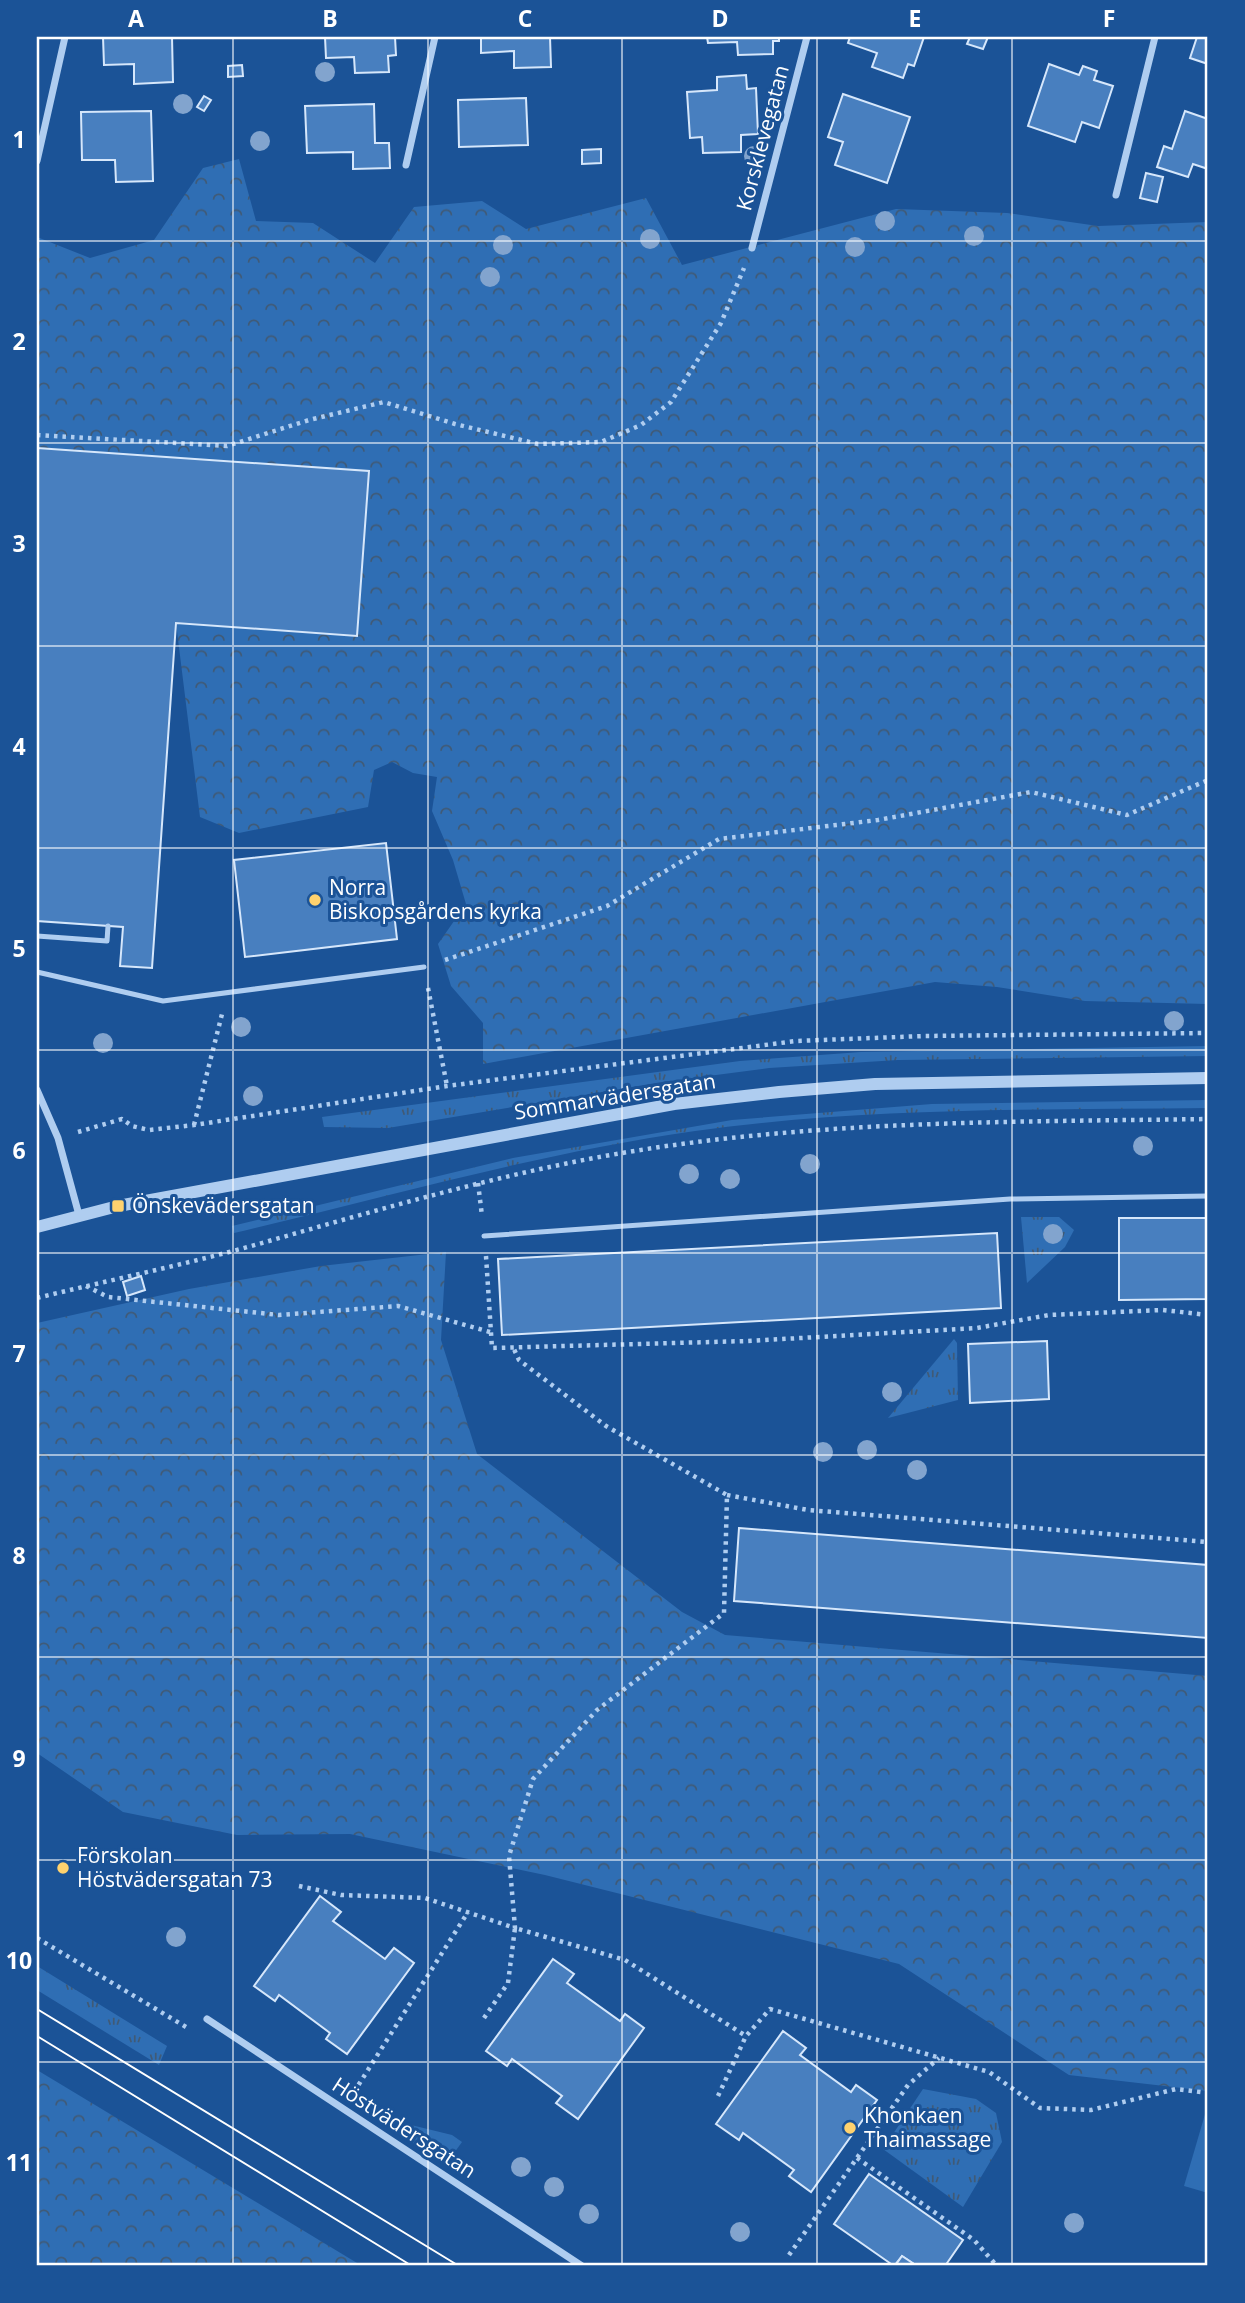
<svg xmlns="http://www.w3.org/2000/svg" width="1245" height="2303" viewBox="0 0 1245 2303" font-family="'Open Sans',sans-serif">
	<style>
		.grass { fill: url(#grass-tufts) }
		.forest { fill: url(#forest-crowns) }
		.pitch { fill: #2f6eb4 }
		.building { fill: #487fbf; stroke: #d6e7fb; stroke-width: 2 }
		.lines { fill: none; stroke-linecap: round; stroke-linejoin: round }
		.path { stroke: #afcdf0; stroke-width: 4.5; stroke-dasharray: 3.5 5; stroke-linecap: butt }
		.service { stroke: #afcdf0; stroke-width: 5 }
		.minor { stroke: #afcdf0; stroke-width: 7 }
		.tertiary { stroke: #afcdf0; stroke-width: 12 }
		.tram { stroke: #fff; stroke-width: 2 }
		.tree { fill: #82a4ce }
		.grid { fill: none; stroke: #fff; stroke-width: 2; stroke-opacity: 0.55 }
		.poi-dot { fill: #ffd26e; stroke: #1b5397; stroke-width: 2.5 }
		.labels { text-anchor: middle; stroke-width: 6; stroke-linejoin: round; paint-order: stroke }
		.street-label { font-size: 21px; fill: #fff; stroke: #1b5397 }
		.poi-label { font-size: 21px; fill: #fff; stroke: #1b5397; text-anchor: start }
		.neatline { fill: none; stroke: #fff; stroke-width: 2.5 }
		.grid-label { font-size: 23px; text-anchor: middle; font-weight: bold; fill: #fff }
	</style>
	<defs>
		<pattern id="grass-tufts" width="24" height="20" patternUnits="userSpaceOnUse" patternTransform="scale(1.75)"><rect width="24" height="20" fill="#2f6eb4"/><path d="M3 7l-1-3M5 7V3M7 7l1-3M15 17l-1-3M17 17v-4M19 17l1-3" fill="none" stroke="#405a76"/></pattern>
		<pattern id="forest-crowns" width="20" height="18" patternUnits="userSpaceOnUse" patternTransform="scale(1.75)"><rect width="20" height="18" fill="#2f6eb4"/><path d="M2 6a3 3 0 1 1 6 0M12 15a3 3 0 1 1 6 0" fill="none" stroke="#405a76"/></pattern>
	</defs>
	<rect width="100%" height="100%" fill="#1b5397"/>
	<g class="grass">
		<path d="M1208 1046V1056L898 1060 769 1068 662 1082 388 1128 324 1127 322 1117 740 1061 861 1052Z"/>
		<path d="M1208 1100V1108C1037 1110 865 1107 695 1131 539 1153 387 1197 234 1233L232 1226 513 1158 732 1120 932 1104Z"/>
		<path d="M1021 1217H1059L1074 1230 1065 1247 1027 1283Z"/>
		<path d="M954 1339 957 1343 958 1400 888 1418Z"/>
		<path d="M37 1966 167 2046 159 2065 37 1990Z"/>
		<path d="M923 2089 976 2099 996 2113 1002 2142 963 2207 883 2149Z"/>
		<path d="M411 2125 452 2135 462 2142 446 2164 404 2137Z"/>
	</g>
	<g class="forest">
		<path d="M239 159 256 221 313 223 375 263 414 207 482 201 526 229 646 198 682 265 896 209 1007 213 1098 226 1208 222V1004L1085 1001 997 987 935 982 483 1064V1023L451 986 438 944 466 904 453 860 432 811 437 777 413 773 392 762 374 770 368 807 239 833 200 817 176 623 357 636 369 472 37 448V237L90 258 154 240 203 168Z"/>
		<path d="M446 1252 441 1340 477 1454 682 1612 725 1635 1208 1676V2091L1069 2075 899 1964 545 1875 350 1834 237 1835 123 1812 37 1753V1323L189 1289 321 1266Z"/>
		<path d="M37 2070 362 2266H37Z"/>
	</g>
	<path class="pitch" d="M1208 2104V2193L1184 2186Z"/>
	<g class="building">
		<path d="M103 37H172L173 82 134 84V64L104 65Z"/>
		<path d="M325 37H395L396 55 388 56 389 72 355 73 354 57 326 58Z"/>
		<path d="M481 37H550L551 67 514 68V51L481 53Z"/>
		<path d="M707 37H779V41H773V54L738 55 737 42 708 43Z"/>
		<path d="M850 37H924L914 66 908 64 903 78 872 67 877 53 848 43Z"/>
		<path d="M970 37H988L983 49 967 44Z"/>
		<path d="M1197 37H1208V64L1190 58Z"/>
		<path d="M1049 64 1079 75 1083 66 1097 71 1094 80 1113 86 1099 128 1082 122 1075 142 1028 126Z"/>
		<path d="M242 65 243 76 228 77V66Z"/>
		<path d="M746 75 747 89 756 88 758 134 741 135V152L703 153 702 137 690 138 687 92 717 90V77Z"/>
		<path d="M843 94 910 117 887 183 835 165 843 142 828 137Z"/>
		<path d="M204 96 211 100 204 111 197 107Z"/>
		<path d="M526 98 528 145 459 147 458 100Z"/>
		<path d="M374 104 375 143H389L390 168 353 169V152L307 153 305 106Z"/>
		<path d="M151 111 153 181 116 182 115 160H82L81 112Z"/>
		<path d="M1185 111 1208 119V169L1193 164 1188 177 1157 167 1164 146 1172 149Z"/>
		<path d="M601 149V163L582 164V150Z"/>
		<path d="M1146 173 1163 177 1157 202 1140 198Z"/>
		<path d="M37 448 369 471 357 636 176 623 152 968 120 966 123 927 37 921Z"/>
		<path d="M386 843 397 939 245 957 234 860Z"/>
		<path d="M1119 1218H1208V1299L1119 1300Z"/>
		<path d="M997 1233 1001 1308 502 1335 498 1259Z"/>
		<path d="M141 1276 145 1290 127 1296 123 1282Z"/>
		<path d="M1047 1341 1049 1399 970 1403 968 1344Z"/>
		<path d="M739 1528 1208 1565V1638L734 1601Z"/>
		<path d="M320 1896 341 1912 333 1921 385 1959 394 1948 414 1963 347 2054 326 2039 330 2033 279 1995 275 2001 254 1986Z"/>
		<path d="M553 1959 574 1974 567 1983 620 2021 625 2014 644 2028 578 2119 556 2103 562 2096 512 2059 507 2066 486 2051Z"/>
		<path d="M783 2031 806 2048 800 2055 851 2092 856 2085 877 2100 811 2192 789 2176 794 2170 743 2133 739 2140 716 2124Z"/>
		<path d="M869 2174 963 2240 945 2266H917L902 2256 894 2266 834 2224Z"/>
		<path d="M902 2256 917 2266H895Z"/>
	</g>
	<g class="lines">
		<g class="path">
			<path d="M37 435 227 446 309 420 384 402 455 424 538 444 601 442 641 425 671 402 721 323 744 268"/>
			<path d="M37 633H39"/>
			<path d="M445 960 607 906 719 839 878 820 1031 792 1127 815 1208 780"/>
			<path d="M428 988 447 1086"/>
			<path d="M194 1125 222 1014"/>
			<path d="M78 1132 122 1119 132 1126 149 1130 194 1125 447 1086 796 1041 924 1036 1208 1033"/>
			<path d="M478 1183 482 1216"/>
			<path d="M486 1256 492 1348 748 1341 977 1328 1049 1315 1163 1310 1208 1315"/>
			<path d="M86 1286 108 1297 279 1315 398 1306 490 1332"/>
			<path d="M37 1298C114 1279 193 1263 269 1241 377 1210 484 1179 594 1158 797 1120 1003 1122 1208 1119"/>
			<path d="M727 1495 808 1510 1208 1542"/>
			<path d="M299 1886 341 1895 425 1898 515 1928 509 1856 533 1779 597 1710 724 1613 727 1495 606 1426 519 1360 513 1347"/>
			<path d="M37 1938 186 2027"/>
			<path d="M484 2018 508 1983 515 1928 625 1960 746 2036 770 2009 989 2072 1040 2108 1091 2110 1176 2089 1208 2093"/>
			<path d="M354 2092 468 1912"/>
			<path d="M718 2096 746 2036"/>
			<path d="M857 2158 974 2240 997 2266"/>
			<path d="M789 2255 908 2085 939 2058"/>
		</g>
		<g class="service">
			<path d="M37 936 107 941 108 926"/>
			<path d="M37 972 163 1001 424 967"/>
			<path d="M484 1236 1010 1199 1208 1196"/>
		</g>
		<g class="minor">
			<path d="M37 161 65 37"/>
			<path d="M406 165 435 37"/>
			<path d="M1116 195 1155 37"/>
			<path d="M752 248 807 37"/>
			<path d="M37 1090 58 1138 79 1215"/>
			<path d="M207 2019 582 2266"/>
		</g>
		<path class="tertiary" d="M37 1227 118 1206 674 1104 779 1092 875 1084 1208 1078"/>
		<g class="tram">
			<path d="M37 2009 459 2266"/>
			<path d="M37 2036 412 2266"/>
		</g>
	</g>
	<g class="tree">
		<circle cx="325" cy="72" r="10"/>
		<circle cx="183" cy="104" r="10"/>
		<circle cx="260" cy="141" r="10"/>
		<circle cx="754" cy="156" r="10"/>
		<circle cx="885" cy="221" r="10"/>
		<circle cx="974" cy="236" r="10"/>
		<circle cx="650" cy="239" r="10"/>
		<circle cx="503" cy="245" r="10"/>
		<circle cx="855" cy="247" r="10"/>
		<circle cx="490" cy="277" r="10"/>
		<circle cx="1174" cy="1021" r="10"/>
		<circle cx="241" cy="1027" r="10"/>
		<circle cx="103" cy="1043" r="10"/>
		<circle cx="253" cy="1096" r="10"/>
		<circle cx="1143" cy="1146" r="10"/>
		<circle cx="810" cy="1164" r="10"/>
		<circle cx="689" cy="1174" r="10"/>
		<circle cx="730" cy="1179" r="10"/>
		<circle cx="1053" cy="1234" r="10"/>
		<circle cx="892" cy="1392" r="10"/>
		<circle cx="867" cy="1450" r="10"/>
		<circle cx="823" cy="1452" r="10"/>
		<circle cx="917" cy="1470" r="10"/>
		<circle cx="176" cy="1937" r="10"/>
		<circle cx="521" cy="2167" r="10"/>
		<circle cx="554" cy="2187" r="10"/>
		<circle cx="589" cy="2214" r="10"/>
		<circle cx="1074" cy="2223" r="10"/>
		<circle cx="740" cy="2232" r="10"/>
	</g>
	<path class="grid" d="M233 37V2266M428 37V2266M622 37V2266M817 37V2266M1012 37V2266M37 241H1208M37 443H1208M37 646H1208M37 848H1208M37 1050H1208M37 1253H1208M37 1455H1208M37 1657H1208M37 1860H1208M37 2062H1208"/>
	<g class="poi-dot">
		<circle cx="315" cy="900" r="7"/>
		<rect x="111" y="1199" width="14" height="14" rx="3.5"/>
		<circle cx="63" cy="1868" r="7"/>
		<circle cx="850" cy="2128" r="7"/>
	</g>
	<g class="labels">
		<g class="street-label">
			<text transform="translate(763 138) rotate(-75)" y="7">Korsklevegatan</text>
			<text transform="translate(615 1097) rotate(-9)" y="7">Sommarvädersgatan</text>
			<text transform="translate(404 2128) rotate(33)" y="7">Höstvädersgatan</text>
		</g>
		<g class="poi-label">
			<text x="329" y="895">Norra<tspan x="329" dy="24">Biskopsgårdens kyrka</tspan></text>
			<text x="132" y="1213">Önskevädersgatan</text>
			<text x="77" y="1863">Förskolan<tspan x="77" dy="24">Höstvädersgatan 73</tspan></text>
			<text x="864" y="2123">Khonkaen<tspan x="864" dy="24">Thaimassage</tspan></text>
		</g>
	</g>
	<rect width="1245" height="2303" fill="none" stroke="#1b5397" stroke-width="77"/>
	<rect x="38" y="38" width="1168" height="2226" class="neatline"/>
	<g class="grid-label">
		<text x="136" y="27">A</text>
		<text x="330" y="27">B</text>
		<text x="525" y="27">C</text>
		<text x="720" y="27">D</text>
		<text x="915" y="27">E</text>
		<text x="1109" y="27">F</text>
		<text x="19" y="148">1</text>
		<text x="19" y="350">2</text>
		<text x="19" y="552">3</text>
		<text x="19" y="755">4</text>
		<text x="19" y="957">5</text>
		<text x="19" y="1159">6</text>
		<text x="19" y="1362">7</text>
		<text x="19" y="1564">8</text>
		<text x="19" y="1767">9</text>
		<text x="19" y="1969">10</text>
		<text x="19" y="2171">11</text>
	</g>
</svg>
